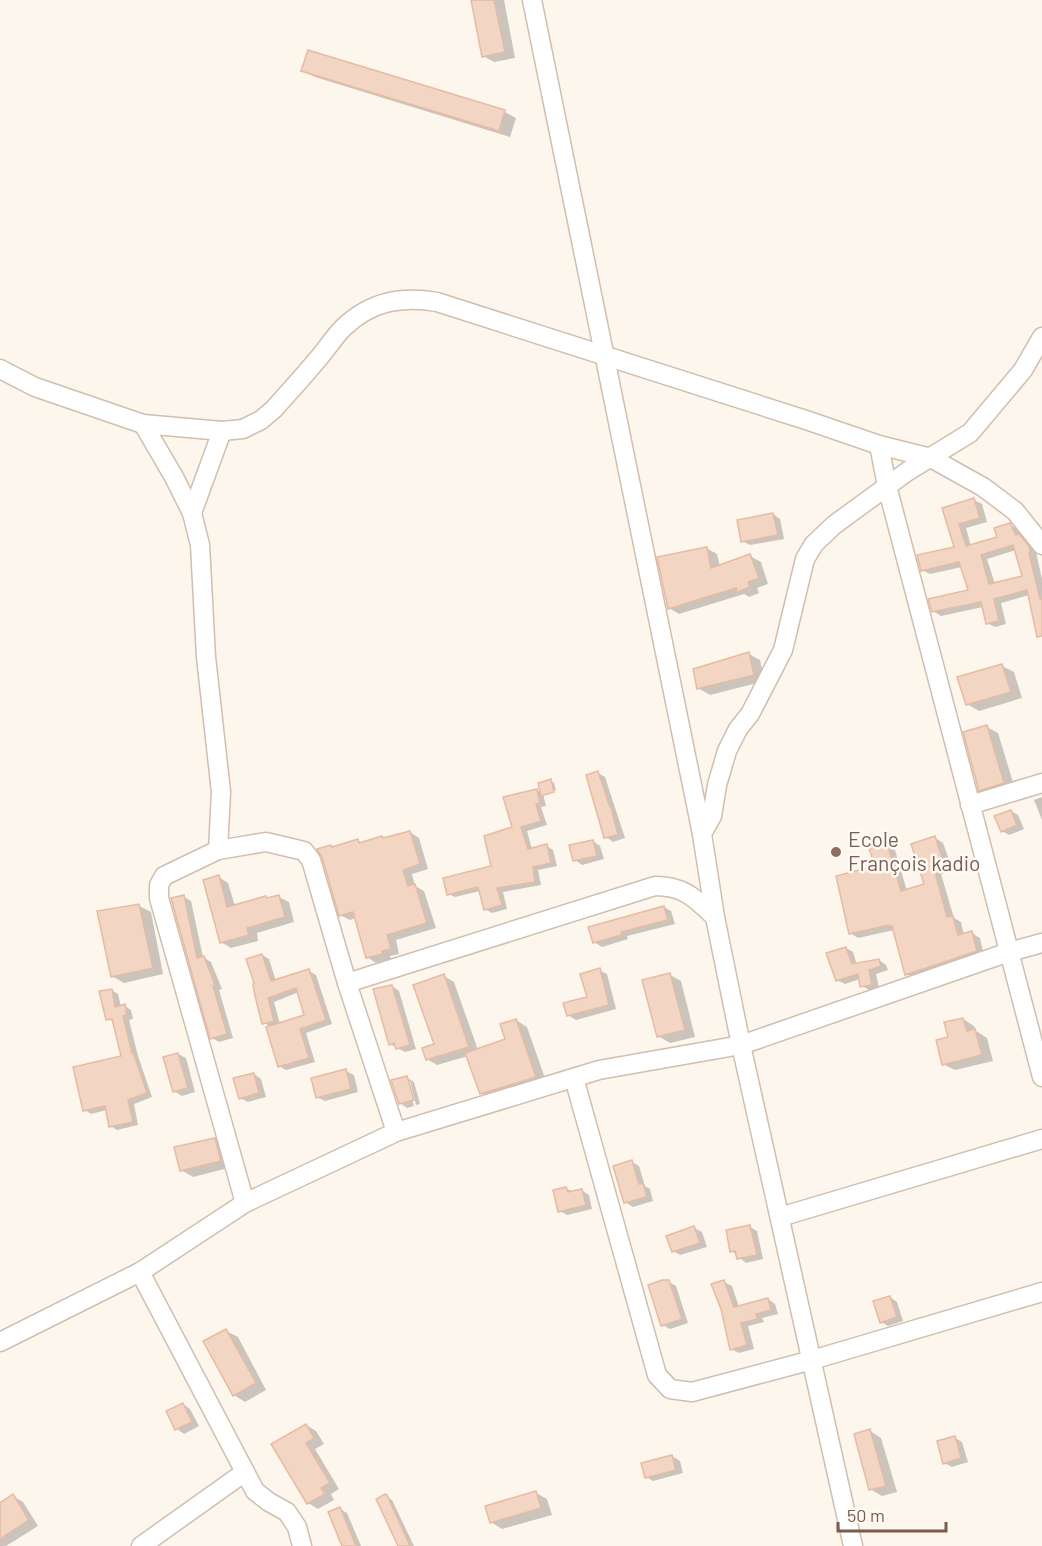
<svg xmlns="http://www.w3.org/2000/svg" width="1042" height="1546" viewBox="0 0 1042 1546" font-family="Barlow,sans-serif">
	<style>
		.shadow { fill: #0003; fill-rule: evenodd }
		.building { fill: #f3d5c3; stroke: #e6bba3; stroke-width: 1.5; fill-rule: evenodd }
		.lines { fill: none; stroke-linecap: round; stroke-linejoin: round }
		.minor-casing { stroke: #d1beb0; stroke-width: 21 }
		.minor { stroke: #fff; stroke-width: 18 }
		.education-dot { fill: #8d6e63; stroke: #fffaf3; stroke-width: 2 }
		.labels { text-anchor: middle; stroke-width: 5; stroke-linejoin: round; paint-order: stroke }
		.education-label { font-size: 21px; fill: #785e54; stroke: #fffaf3; text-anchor: start }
	</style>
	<rect width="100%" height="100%" fill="#fdf6ec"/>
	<g class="shadow">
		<path d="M472 0H504L515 58 494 62 483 56Z"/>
		<path d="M309 51 505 112 516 118 510 137 315 77 303 71Z"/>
		<path d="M974 500 982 504 987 522 966 528 971 546 999 538 1010 525 1018 529 1022 537 1036 552 1042 579V621L1029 595 1001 603 1006 624 995 627 987 623 983 607 941 616 933 611 970 592 962 567 930 574 922 570 956 548 944 509ZM1016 550 1024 577 995 584 987 559Z"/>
		<path d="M773 514 780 519 784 539 750 545 742 541Z"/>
		<path d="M706 548 717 554 720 566 750 556 761 562 768 584 757 588 759 593 749 597 744 594 679 614 669 608Z"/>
		<path d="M749 654 760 660 765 681 710 695 698 688Z"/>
		<path d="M1002 666 1014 672 1022 698 979 711 967 704Z"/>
		<path d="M987 727 998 733 1015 789 991 796 980 790Z"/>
		<path d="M598 773 605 777 625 838 613 842 606 837Z"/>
		<path d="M550 781 554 783 556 790 543 794 546 806 541 807 547 825 527 831 532 849 547 846 553 850 557 866 538 870 541 885 503 892 507 909 492 913 485 909 480 891 455 897 449 894 493 867 537 790 542 793Z"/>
		<path d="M1042 797V820L1034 800Z"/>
		<path d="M1011 811 1018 815 1024 829 1009 835 1002 831Z"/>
		<path d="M410 832 419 838 428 869 412 874 415 886 424 891 436 928 396 940 399 954 390 956 391 959 376 963 367 957 356 918 350 920 340 915 331 846 334 848 358 841 363 844Z"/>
		<path d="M935 838 943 843 951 865 943 868 945 873 941 874 954 918 961 922 964 935 972 933 980 938 984 956 914 978 906 974 894 930 858 938 850 933 887 845 895 850 907 891 926 885Z"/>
		<path d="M593 841 600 846 604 859 582 865 575 860Z"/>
		<path d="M219 877 228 883 235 906 266 898 269 899 279 897 289 902 294 922 257 933 258 941 231 948 221 942Z"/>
		<path d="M184 897 191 901 203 957 211 962 222 989 219 990 233 1038 219 1042 212 1038Z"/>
		<path d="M139 906 151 912 163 974 124 983 112 976Z"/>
		<path d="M664 907 671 911 675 924 627 936 628 939 602 947 594 942Z"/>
		<path d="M846 948 853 952 857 965 879 960 886 965 888 970 876 974 879 988 869 990 862 986 860 979 845 984 837 980Z"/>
		<path d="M262 955 269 959 276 981 309 971 316 975 332 1024 306 1033 315 1062 286 1070 279 1066 271 1027 264 1023ZM299 992 305 1016 280 1024 274 1002Z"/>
		<path d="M599 970 607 974 616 1009 576 1020 568 1015 589 998Z"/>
		<path d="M670 975 681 981 695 1037 670 1043 658 1036Z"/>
		<path d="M444 976 454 982 478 1050 507 1040 516 1020 527 1027 547 1084 493 1100 482 1093 468 1056 437 1065 427 1059 435 1045Z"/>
		<path d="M392 986 399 991 416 1049 405 1052 390 1044Z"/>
		<path d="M112 990 118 994 121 1007 125 1006 131 1010 133 1019 129 1020 138 1056 152 1097 134 1104 138 1125 117 1130 111 1126 107 1110 91 1114 85 1110 122 1057 114 1022 108 1019Z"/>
		<path d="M963 1019 974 1026 976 1031 987 1038 993 1061 955 1070 943 1064 950 1038Z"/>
		<path d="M178 1054 186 1058 195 1092 182 1096 174 1091Z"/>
		<path d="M346 1071 354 1075 358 1092 325 1101 317 1097Z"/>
		<path d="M254 1074 261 1079 266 1097 248 1102 240 1098Z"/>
		<path d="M406 1077 414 1082 420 1104 416 1105 410 1081H407L414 1106 407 1108 400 1103Z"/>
		<path d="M215 1139 226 1146 232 1167 193 1177 181 1170Z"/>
		<path d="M632 1162 639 1166 645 1186 650 1189 653 1201 633 1207 625 1202Z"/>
		<path d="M566 1188 573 1192 581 1190 589 1195 592 1209 567 1215 560 1211Z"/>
		<path d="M750 1227 757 1231 763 1259 746 1263 732 1251Z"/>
		<path d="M694 1228 702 1232 707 1247 680 1255 673 1251Z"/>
		<path d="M669 1282 676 1286 688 1323 670 1329 663 1325Z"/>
		<path d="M724 1282 732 1286 739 1307 768 1299 775 1304 778 1314 762 1318 764 1322 748 1326 754 1349 739 1353 731 1349 723 1309Z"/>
		<path d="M890 1297 897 1302 903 1321 888 1326 881 1322Z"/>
		<path d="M226 1331 238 1337 266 1390 245 1402 234 1395Z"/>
		<path d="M183 1404 190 1409 199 1426 184 1434 177 1429 168 1412Z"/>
		<path d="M306 1425 316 1431 324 1444 315 1449 339 1489 331 1494 334 1500 318 1509 308 1503 273 1444Z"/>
		<path d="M870 1431 881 1438 897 1492 882 1496 870 1489Z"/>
		<path d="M955 1438 962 1442 968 1462 952 1467 944 1463Z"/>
		<path d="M672 1456 680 1461 683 1473 653 1481 646 1477Z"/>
		<path d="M536 1493 547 1499 552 1515 502 1529 491 1522Z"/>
		<path d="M13 1496 23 1502 38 1526 6 1546H0V1505Z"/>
		<path d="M385 1496 392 1500 414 1546H399Z"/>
		<path d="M340 1509 347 1513 361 1546H343Z"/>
	</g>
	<g class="building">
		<path d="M471 0H494L505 52 482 57Z"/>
		<path d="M308 50 505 110 499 131 301 71Z"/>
		<path d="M974 498 980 518 959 524 966 546 997 537 994 528 1010 523 1016 535 1019 534 1029 546 1030 552 1029 553 1040 599H1042V636L1037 637 1027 590 994 599 999 621 986 624 981 602 932 612 928 599 968 590 959 562 921 571 917 555 954 547 942 508ZM1013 545 1022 576 989 584 981 555Z"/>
		<path d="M773 513 778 535 741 542 737 520Z"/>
		<path d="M707 547 711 568 750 554 759 578 748 582 750 587 737 592 736 588 668 609 657 557Z"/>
		<path d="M749 652 754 675 697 689 693 669Z"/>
		<path d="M1002 664 1011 692 966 705 957 677Z"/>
		<path d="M987 725 1004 783 979 791 963 732Z"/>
		<path d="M598 771 610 807H611L618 835 604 838 586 775Z"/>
		<path d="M551 779 554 792 541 796 538 783Z"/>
		<path d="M537 789 540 803 536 804 541 821 521 827 528 849 547 844 551 863 533 867 535 882 497 888 502 905 484 910 478 887 447 895 443 878 491 866 484 836 512 827 503 797Z"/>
		<path d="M1011 810 1017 825 1001 832 994 816Z"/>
		<path d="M410 831 420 864 403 870 408 886 415 884 427 923 387 935 391 949 382 951 383 954 366 958 353 912 339 916 322 857 317 849 331 845 332 847 358 839 359 843 382 836 383 838Z"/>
		<path d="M935 836 943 861 936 863 938 868 934 869 947 917 953 916 958 935 972 931 977 951 905 975 892 926 890 927 889 925 849 934 836 876 875 866 869 849 887 843 901 891 924 884 911 844Z"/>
		<path d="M593 840 597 856 573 861 569 845Z"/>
		<path d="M219 875 227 907 266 896 267 898 279 895 285 917 247 928 249 935 220 943 203 880Z"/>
		<path d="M184 895 197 958 204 956 215 985 213 986 227 1034 210 1039 171 898Z"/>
		<path d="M139 904 153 968 111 977 97 911Z"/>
		<path d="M664 906 668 920 621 932 622 935 593 943 588 927Z"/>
		<path d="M846 947 852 964 879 959 881 966 869 970 872 985 860 987 858 974 836 981 826 953Z"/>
		<path d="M262 954 271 981 309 969 326 1020 300 1029 309 1058 278 1067 266 1027 304 1015 296 988 268 998 274 1021 262 1024 255 996 253 984 254 983 246 959Z"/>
		<path d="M600 968 609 1005 567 1016 563 1003 587 997 580 974Z"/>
		<path d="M670 973 685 1030 657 1037 642 980Z"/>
		<path d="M444 974 469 1047 426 1060 422 1048 434 1044 413 985Z"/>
		<path d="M392 985 410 1045 396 1049 394 1043 389 1045 373 989Z"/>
		<path d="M112 989 115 1007 125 1004 127 1015 123 1016 132 1053 133 1052 147 1093 128 1100 133 1122 109 1127 105 1106 83 1111 73 1067 121 1056 112 1019 106 1020 99 991Z"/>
		<path d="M963 1018 967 1031 975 1029 982 1055 942 1065 936 1040 948 1037 944 1022Z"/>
		<path d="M516 1019 536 1077 480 1094 465 1053 505 1039 500 1024Z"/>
		<path d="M178 1053 188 1088 173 1092 163 1057Z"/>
		<path d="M346 1069 351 1089 316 1098 311 1078Z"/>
		<path d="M254 1073 259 1093 239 1099 233 1078Z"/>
		<path d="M407 1076 414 1100 399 1104 391 1080Z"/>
		<path d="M215 1138 221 1161 180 1171 174 1147Z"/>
		<path d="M632 1160 639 1184 643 1183 647 1197 624 1203 613 1166Z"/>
		<path d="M566 1187 568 1192 582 1189 586 1205 558 1212 553 1190Z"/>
		<path d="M750 1225 757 1255 737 1259 735 1251 730 1252 726 1230Z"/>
		<path d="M694 1226 700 1243 672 1252 666 1236Z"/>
		<path d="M662 1280H669L682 1319 661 1326 648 1285Z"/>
		<path d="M724 1280 734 1307 768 1298 771 1310 756 1314 757 1319 741 1323 747 1345 730 1350 721 1309 711 1284Z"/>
		<path d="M890 1296 897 1317 880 1323 873 1301Z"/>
		<path d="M226 1329 256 1383 233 1396 203 1341Z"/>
		<path d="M183 1403 192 1422 175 1430 166 1411Z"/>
		<path d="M306 1424 314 1438 306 1443 330 1483 321 1488 325 1494 307 1504 271 1444Z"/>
		<path d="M870 1429 886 1486 869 1490 854 1434Z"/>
		<path d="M955 1436 961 1458 943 1464 937 1441Z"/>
		<path d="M672 1455 676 1470 645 1478 641 1463Z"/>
		<path d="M536 1491 541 1508 490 1523 485 1506Z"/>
		<path d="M13 1494 29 1520 0 1539V1503Z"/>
		<path d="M385 1494 387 1495 410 1546H398L376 1499Z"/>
		<path d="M340 1507 356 1546H342L328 1512Z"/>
	</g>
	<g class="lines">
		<g class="minor-casing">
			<g id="minor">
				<path d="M532 0 702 834 715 917 741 1045 853 1546"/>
				<path d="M0 369 35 387 143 424 222 431 243 429 261 420 274 409C289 392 303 377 317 360 326 350 334 337 343 328 371 301 401 296 437 302L806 420 879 445 931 458 983 487 1015 511 1042 545"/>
				<path d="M143 424 174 477 192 513 200 545 206 657 221 792 218 850"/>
				<path d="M879 445 887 486 1042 1077"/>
				<path d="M192 513 222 431"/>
				<path d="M970 805 1042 783"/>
				<path d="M702 834 712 816 717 785 727 751 738 729 750 714 783 650 805 559 814 544 834 525 908 471 970 433 1023 370 1042 337"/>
				<path d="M347 983 655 886C684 886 695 898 715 917"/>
				<path d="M574 1078 657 1375 670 1389 692 1392 812 1360 1042 1292"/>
				<path d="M245 1203 159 898V885L164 876 218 850 266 842 304 851 311 860 347 983 396 1132"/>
				<path d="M780 1217 1042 1139"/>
				<path d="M140 1272 255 1491 269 1502 287 1512 297 1527 302 1546"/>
				<path d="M0 1342 140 1272 245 1203 396 1132 599 1070 741 1045 1009 952 1042 943"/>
				<path d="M141 1546 245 1472"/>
			</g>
		</g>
		<use href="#minor" class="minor"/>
	</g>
	<circle class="education-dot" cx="836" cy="852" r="6"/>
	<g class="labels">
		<g class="education-label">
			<text x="848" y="847">Ecole<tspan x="848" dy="24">François kadio</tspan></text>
		</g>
	</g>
	<path d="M838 1522v9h108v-9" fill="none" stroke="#7a5c4d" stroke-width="3"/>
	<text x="847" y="1522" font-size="18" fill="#7a5c4d" stroke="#fffaf3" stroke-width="4.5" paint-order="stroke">50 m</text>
</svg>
